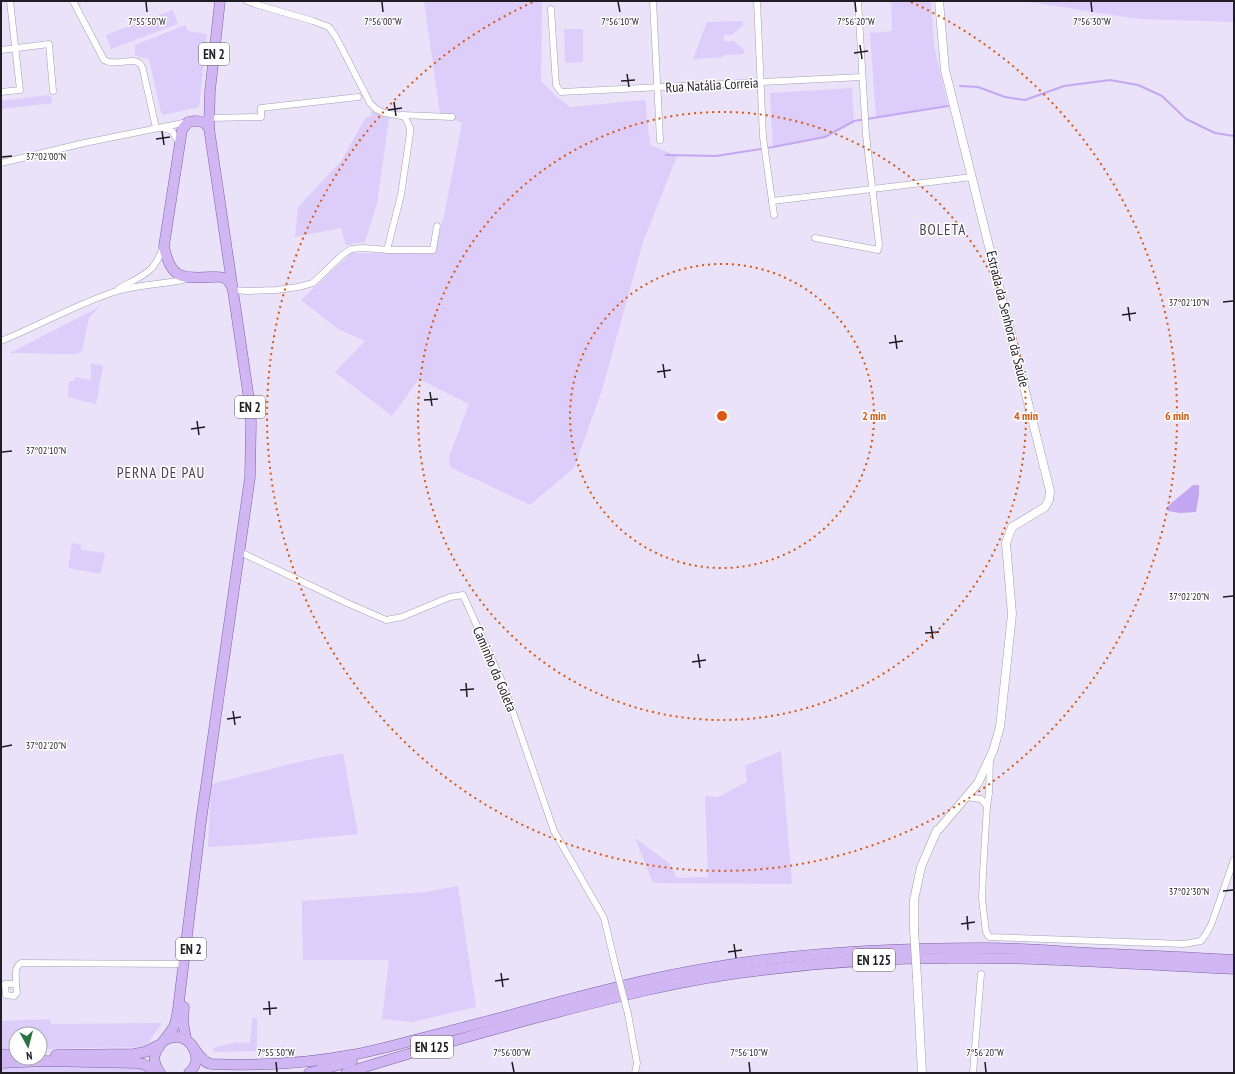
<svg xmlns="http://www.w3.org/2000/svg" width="1235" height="1074" viewBox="0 0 1235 1074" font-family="'PT Sans Narrow',sans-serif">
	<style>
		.green { fill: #ddcdfb }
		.water { fill: #c4a7f3 }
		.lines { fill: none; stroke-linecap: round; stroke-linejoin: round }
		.stream { stroke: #c4a7f3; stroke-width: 2 }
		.minor-casing { stroke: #a59eb3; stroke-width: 7 }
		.tertiary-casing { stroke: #a59eb3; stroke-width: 9 }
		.primary-casing { stroke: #7e62a7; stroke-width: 11 }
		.minor { stroke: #fff; stroke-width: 6 }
		.tertiary { stroke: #fff; stroke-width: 8 }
		.primary { stroke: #d0b7f4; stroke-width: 10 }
		.minor-bridge-casing { stroke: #a59eb3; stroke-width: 7; stroke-linecap: butt }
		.tertiary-bridge-casing { stroke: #a59eb3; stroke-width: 9; stroke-linecap: butt }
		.minor-bridge { stroke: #fff; stroke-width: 6 }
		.tertiary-bridge { stroke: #fff; stroke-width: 8 }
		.ticks { fill: none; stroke: #201d25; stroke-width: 1.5 }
		.ring { fill: none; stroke: #de560d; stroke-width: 2; stroke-dasharray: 2 4 }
		.labels { text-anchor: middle; stroke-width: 3; stroke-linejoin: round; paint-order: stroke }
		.shield { fill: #fff; stroke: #636166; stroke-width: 1 }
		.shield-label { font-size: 13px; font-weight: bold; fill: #201d25 }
		.street-label { font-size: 14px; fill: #201d25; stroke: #fff }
		.neighbourhood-label { font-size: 15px; letter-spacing: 1px; fill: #4a4356; stroke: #fff }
		.ticks-label { font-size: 10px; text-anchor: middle; fill: #201d25; stroke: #fff; stroke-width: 3; stroke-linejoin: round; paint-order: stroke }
		.centre { fill: #de560d; stroke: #fff; stroke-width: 2 }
		.ring-label { font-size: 12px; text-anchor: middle; font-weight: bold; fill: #de560d; stroke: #fff; stroke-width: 3; stroke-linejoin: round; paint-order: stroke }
	</style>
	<rect width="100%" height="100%" fill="#e9e2f8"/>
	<g class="green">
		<path d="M424 1H542L541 81 557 97 570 107 645 100 650 145 677 156 643 242 602 390 574 468 530 505 450 467 449 457 469 404 419 379 392 416 335 372 365 341 338 329 301 300 351 253 433 254 444 216 462 123 440 113Z"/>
		<path d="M891 1H931L934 46 948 106 876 117 870 33 892 31Z"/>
		<path d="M1023 1H1231L1234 8V22L1139 19Z"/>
		<path d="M173 10 178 24 111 49 106 35Z"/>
		<path d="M743 21V25L732 35H724V41H734L744 50V54L724 55 723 57 693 59 707 22Z"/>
		<path d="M185 25 188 31 207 34 199 107 163 115 161 112 149 59 139 57 135 55V45Z"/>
		<path d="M564 29H583V62L565 63Z"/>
		<path d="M852 88 854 121 825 137 773 147 770 93Z"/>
		<path d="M48 95 51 96 52 103 1 109V101Z"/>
		<path d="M371 111 389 118 377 204 365 242 346 245 341 228 295 237 298 207 341 161 366 117 371 116Z"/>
		<path d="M99 307 89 318 82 350 77 354 10 353Z"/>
		<path d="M91 363 103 366 96 404 68 397 69 381H74L75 377 91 380Z"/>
		<path d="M72 543 81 545V550L105 553 101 574 68 568Z"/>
		<path d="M781 751 792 884 653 883 635 838 669 863 677 878 708 877 705 796 718 797 747 782 745 766Z"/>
		<path d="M343 753 358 834 259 844 208 847 211 784 303 761Z"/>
		<path d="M458 886 476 1007 413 1022 382 1019 389 960H303L302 901 426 892Z"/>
		<path d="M252 1018H257V1051L214 1052 213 1048 237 1042 250 1043Z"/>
		<path d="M50 1019 51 1024 162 1023 145 1047 40 1049V1034H16V1050H1V1021Z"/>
		<path d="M14 1064 134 1066 148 1070 152 1073H1V1066Z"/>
	</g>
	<path class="water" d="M1193 485H1199V494L1196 512 1180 513 1168 511 1167 508 1168 506Z"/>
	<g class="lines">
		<g class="stream">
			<path d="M960 86 978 87 1005 97 1025 100 1064 86 1110 80 1138 85 1162 96 1186 119 1215 133 1234 136"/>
			<path d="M666 155 716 156 773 147 825 137 854 121 948 106"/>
		</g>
		<g class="minor-casing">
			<g id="minor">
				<path d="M73 1 104 60C115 67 133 56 140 64 141 64 143 69 143 70L156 128"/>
				<path d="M247 1 255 4 313 21 329 27 336 37 370 103 376 109 384 113 397 115 405 117 410 128V133L401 195 387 250"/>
				<path d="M653 1 660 140"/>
				<path d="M757 1 763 137 774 215"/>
				<path d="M551 9 556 85 561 92 862 77"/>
				<path d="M1 50 49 44 53 91"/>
				<path d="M1 92 20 90 10 1"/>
				<path d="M402 115 452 117"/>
				<path d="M209 118 261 117V108L358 97"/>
				<path d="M162 128 172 131 179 143"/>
				<path d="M1 163 84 143 188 122"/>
				<path d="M772 201 972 177"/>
				<path d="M815 238 878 250 879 245 866 135 858 1"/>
				<path d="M118 289C128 283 143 277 151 269 157 263 160 254 164 247"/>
				<path d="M232 290 248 291 277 290 298 287 313 283 341 256 351 249 363 248 390 250H433L437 226"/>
				<path d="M1 341C38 326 73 306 111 293 136 284 162 285 187 279"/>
				<path d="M240 552 345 602 386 620 402 617 450 597 463 595 504 686 554 831 604 918 616 968"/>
				<path d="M966 797 981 799 987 806 983 872 982 899 986 932 989 937 1184 944 1201 941 1206 934 1211 925 1234 860"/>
				<path d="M987 806 989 793 990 759"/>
				<path d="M16 984 17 993 14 996 6 995 5 984H16C16 977 14 967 21 963L183 964"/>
				<path d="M628 1014 637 1063 635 1073"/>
				<path d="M973 1073 981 974"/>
			</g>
		</g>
		<g class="tertiary-casing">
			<g id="tertiary">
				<path d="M914 929V900L921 867 937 830 939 829 978 783 993 751 1000 727 1012 614 1006 543 1012 527 1045 507 1049 500 1050 491 945 70 939 1"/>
				<path d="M917 978 922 1073"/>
			</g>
		</g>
		<g class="primary-casing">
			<g id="primary">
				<path d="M209 128C203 120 197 120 188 122L182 130 164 246C170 278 181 279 211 277 216 277 222 276 226 279 229 281 230 284 232 287"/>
				<path d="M184 1007 183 1022 186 1039"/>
				<path d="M165 1040C169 1038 173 1037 177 1037 189 1037 198 1051 196 1062 195 1066 192 1070 189 1073"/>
				<path d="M191 1044C196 1051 202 1062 211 1064 258 1066 305 1064 351 1055 381 1050 412 1040 442 1033 533 1010 622 982 715 967 804 952 894 948 984 948 1019 948 1054 951 1088 953 1137 955 1185 957 1234 960"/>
				<path d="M1 1055H16"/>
				<path d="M56 1055 134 1054 145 1052 159 1045"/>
				<path d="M1 1063 43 1061 137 1063 143 1064 160 1073"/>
				<path d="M160 1073C145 1052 164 1044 173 1028 176 1023 177 1015 178 1009L201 821 250 477 251 423 250 406 209 128 210 91 220 1"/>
				<path d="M309 1073 352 1061"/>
				<path d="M346 1073C405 1054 464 1038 524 1021 603 1000 682 979 763 970 826 962 890 958 953 958 1047 957 1141 965 1234 969"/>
			</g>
		</g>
		<use href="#minor" class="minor"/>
		<use href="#tertiary" class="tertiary"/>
		<use href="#primary" class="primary"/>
		<g class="minor-bridge-casing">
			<path id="minor-bridge" d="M616 968 628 1014"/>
		</g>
		<g class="tertiary-bridge-casing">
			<path id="tertiary-bridge" d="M914 929 917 978"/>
		</g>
		<use href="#minor-bridge" class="minor-bridge"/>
		<use href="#tertiary-bridge" class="tertiary-bridge"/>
	</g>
	<path class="ticks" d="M146 2 147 12M382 2 383 12M618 2 620 12M855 2 856 12M1091 2 1092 12M860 45 862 59M854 53 868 51M627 74 629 87M621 81 635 80M394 102 396 116M388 110 402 108M162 131 164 145M156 139 170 137M2 157 12 156M1223 302 1233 301M1128 307 1130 321M1122 315 1136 313M895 335 897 349M889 343 903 341M663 364 665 378M657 372 671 370M430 392 432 406M424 400 438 399M197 421 199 435M191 429 205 427M2 452 12 451M1223 597 1233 596M931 626 933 639M925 633 939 632M698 654 700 668M692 662 706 660M466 683 467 697M460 690 474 689M233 711 235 725M227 719 241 717M2 747 12 745M1223 891 1233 890M967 916 968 930M961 924 975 922M734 944 736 958M728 952 742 950M501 973 503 987M495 981 509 979M269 1001 270 1015M263 1009 277 1008M276 1062 277 1072M512 1062 514 1072M749 1062 750 1072M985 1062 986 1072"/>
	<g class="ring">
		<circle cx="722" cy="416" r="152"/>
		<circle cx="722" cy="416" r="304"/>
		<path d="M911 2A455 455 0 1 1 533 2"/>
	</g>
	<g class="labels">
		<g class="shield">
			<rect x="199" y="43" width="30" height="22" rx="3"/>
			<rect x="235" y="396" width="30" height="22" rx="3"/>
			<rect x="176" y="938" width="30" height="22" rx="3"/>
			<rect x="853" y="949" width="42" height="22" rx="3"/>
			<rect x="411" y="1036" width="42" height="22" rx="3"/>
		</g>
		<g class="shield-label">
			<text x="214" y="59">EN 2</text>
			<text x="250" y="412">EN 2</text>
			<text x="191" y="954">EN 2</text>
			<text x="874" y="965">EN 125</text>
			<text x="432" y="1052">EN 125</text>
		</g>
		<g class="street-label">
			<text transform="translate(712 85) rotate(-3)" y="5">Rua Natália Correia</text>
			<text transform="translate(1008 319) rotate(76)" y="5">Estrada da Senhora da Saúde</text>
			<text transform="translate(495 669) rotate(67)" y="5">Caminho da Goleta</text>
		</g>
		<g class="neighbourhood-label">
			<text x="943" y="235">BOLETA</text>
			<text x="161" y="478">PERNA DE PAU</text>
		</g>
	</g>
	<g class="ticks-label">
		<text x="147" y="25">7°55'50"W</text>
		<text x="383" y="25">7°56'00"W</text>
		<text x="620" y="25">7°56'10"W</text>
		<text x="856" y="25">7°56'20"W</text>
		<text x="1092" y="25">7°56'30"W</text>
		<text x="46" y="160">37°02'00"N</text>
		<text x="1189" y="306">37°02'10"N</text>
		<text x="46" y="454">37°02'10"N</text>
		<text x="1189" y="600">37°02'20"N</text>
		<text x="46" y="749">37°02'20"N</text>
		<text x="1189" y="895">37°02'30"N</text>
		<text x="276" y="1056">7°55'50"W</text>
		<text x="512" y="1056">7°56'00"W</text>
		<text x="749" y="1056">7°56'10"W</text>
		<text x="985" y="1056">7°56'20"W</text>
	</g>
	<circle cx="722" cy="416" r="6" class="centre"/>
	<g class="ring-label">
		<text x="874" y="420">2 min</text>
		<text x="1026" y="420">4 min</text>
		<text x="1177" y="420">6 min</text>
	</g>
	<rect width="1235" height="1074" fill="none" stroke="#201d25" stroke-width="4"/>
	<g transform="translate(28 1046) rotate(173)"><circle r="19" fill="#ffffff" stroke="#a6a5a8"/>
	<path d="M0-3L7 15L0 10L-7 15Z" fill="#2b7543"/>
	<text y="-6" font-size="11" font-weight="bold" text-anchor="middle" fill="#201d25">N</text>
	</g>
</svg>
